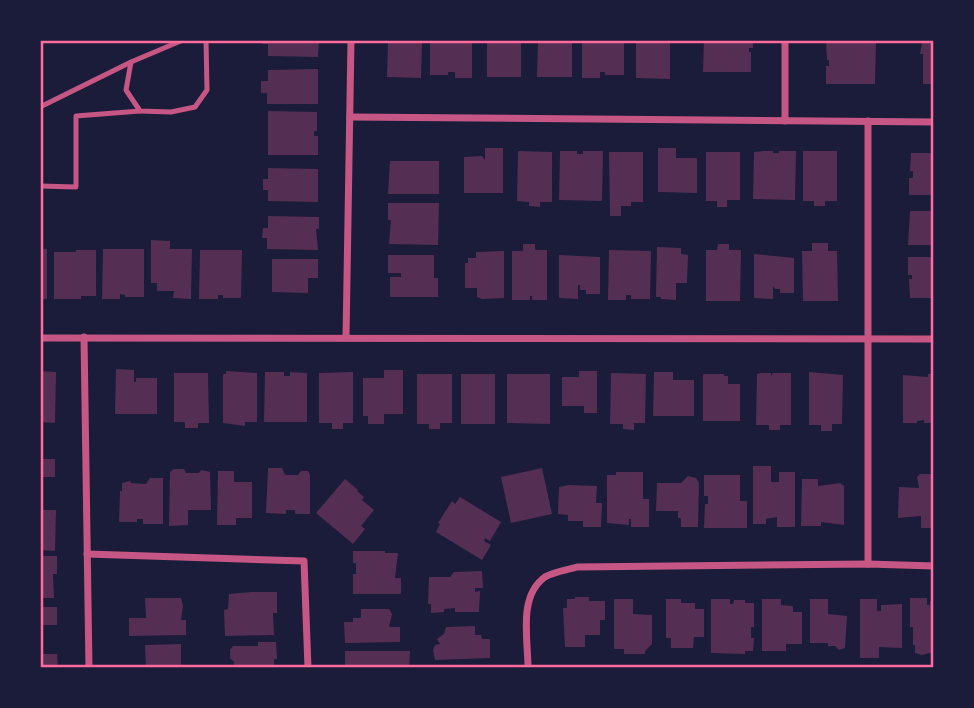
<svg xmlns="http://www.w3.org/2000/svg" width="974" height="708" viewBox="0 0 974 708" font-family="'Noto Sans',sans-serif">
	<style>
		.building { fill: #542f53 }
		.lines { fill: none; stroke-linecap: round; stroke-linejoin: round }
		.service { stroke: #c65784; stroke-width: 5 }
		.minor { stroke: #c65784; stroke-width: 7 }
		.neatline { fill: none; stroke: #ff6b9d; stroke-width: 2.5 }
	</style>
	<rect width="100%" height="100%" fill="#1b1b3a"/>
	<g class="building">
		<path d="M262 40H319L318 57 268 56V44H262Z"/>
		<path d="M388 40H422L421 78 387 77Z"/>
		<path d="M430 40H472V78H455V72H448V75H430Z"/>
		<rect x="487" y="40" width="34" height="37"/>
		<path d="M538 40H572V77H537Z"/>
		<path d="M582 40H624V75H605V72H600V78H582Z"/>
		<path d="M636 40H670V79L636 78Z"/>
		<path d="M704 40H753V48H749V52H751V72H703Z"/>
		<path d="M826 41H876L875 84H826V66H829V60H827Z"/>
		<path d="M922 42H934V84H923V54H920Z"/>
		<path d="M318 69V104H267V93H261V81H268V70Z"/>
		<path d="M268 111 317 112V131H314V136H318V155H268Z"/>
		<path d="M485 148H503V193H464V157L482 156 485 160Z"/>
		<path d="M658 148H676V158H697V193L658 192Z"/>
		<path d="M518 151 552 152V202H540V207L529 206V202L517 201Z"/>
		<path d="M560 151H577V154H583V151H603L602 201 559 200Z"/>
		<path d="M764 151H773V153H779V151H796L795 200 753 199 754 152Z"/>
		<path d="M803 151H837V201H825V206H814V201H803Z"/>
		<path d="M609 152H643V202H631V206H621V216H610Z"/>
		<path d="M706 152H740V200H727V207H717V201H706Z"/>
		<path d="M911 153H934V195H909V178H913V171H910Z"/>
		<path d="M390 161H439V194H388Z"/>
		<path d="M268 168 318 169V202L268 201V190H263V179H268Z"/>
		<path d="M388 203H439L438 245 389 244 391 220H388Z"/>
		<path d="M910 211H934V245H908Z"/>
		<path d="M268 216 319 217V229H316L318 250 267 249V238H262L263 228H268Z"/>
		<path d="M151 240 170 241V249H192L191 299 173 298 174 291H157V283H151Z"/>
		<path d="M812 243H828V251H837L838 301H803L802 251H812Z"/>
		<path d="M523 244H535V250H547V300H532V296H530V300H512V251H523Z"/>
		<path d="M718 244H729V250H741L740 301H706V250H717Z"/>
		<path d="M657 247 681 248V254L688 255 687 283H676V300L661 299V297H656Z"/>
		<rect x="40" y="249" width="7" height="50"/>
		<path d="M103 249H144V297H125V295L120 294V299H102Z"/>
		<path d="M76 250H96V296H81V299H54V252H76Z"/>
		<path d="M200 250H242L241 298H223V295H218V299H199Z"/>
		<path d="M609 250 651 251 650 299H631V295H626V300H608Z"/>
		<path d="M504 251V298L482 299 477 297V288H465V263H468V258H476V252Z"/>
		<path d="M754 254 794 258V293H780V289H775L773 286V299L754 298Z"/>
		<path d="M388 255H434V278H438V297H390V277H401V273H388Z"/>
		<path d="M559 255 600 257V294H586V290H580V285H578V299L559 298Z"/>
		<path d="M908 257H934V298H910L909 279H912V275H908Z"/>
		<path d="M272 259H318V278H308V293L272 292Z"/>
		<path d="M116 369 134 370V382H136V378H157V414H115Z"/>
		<path d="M384 370H403V414H384V424H368V416H363V378H384Z"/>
		<path d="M40 371 56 372 55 423 40 422Z"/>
		<path d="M226 371 257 373V422H245V426L223 423V374H226Z"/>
		<path d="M579 371H597V413H584V406H562V377H579Z"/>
		<path d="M265 372H284V376H290V372L307 373V422H264Z"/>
		<path d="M353 372V423H343V429H332V423H319V373Z"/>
		<path d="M654 372H673V380H694V416H653Z"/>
		<path d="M809 372 843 375 842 424H832V431H821V425H809Z"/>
		<path d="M174 373H208L209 423H198V428H185V422H174Z"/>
		<path d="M611 373 646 374 645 423H634V430L623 429V424H610Z"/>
		<path d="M761 373H771V376L773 373H791V425H780V430H769V425H756L757 374Z"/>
		<path d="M417 374H452V423H440V429H429V424H417Z"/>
		<rect x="461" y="374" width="34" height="50"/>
		<path d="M507 374H550V424L507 423Z"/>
		<path d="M703 374H724V376H728V384H740V421H703Z"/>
		<path d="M928 374H934V423H924V420L917 421V423H903V375L928 377Z"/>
		<rect x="40" y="459" width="15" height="18"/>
		<path d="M753 466H771V482H779V472H795V527H777V517L766 519V524H753Z"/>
		<path d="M268 468H282L285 475H298L301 471H308L310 475V514H295V510H286V514L266 513Z"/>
		<path d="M542 468 552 514 511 523 501 477Z"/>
		<path d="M174 469H184L186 473H199L201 470 210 472 211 510H188V525L169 526 170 472Z"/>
		<path d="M218 471H234V482H252V518H236V525H217Z"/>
		<path d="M616 472H643V499H649V527H631V519H629V525L607 523V475H616Z"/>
		<path d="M920 474H934V528H921V516L898 518 899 487 919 488 917 477Z"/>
		<path d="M704 475H740V501H747V528H704L705 504H708V496H704Z"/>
		<path d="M688 476 696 478 699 483 698 527H681V518H678V511H656L657 483H681Z"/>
		<path d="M150 478H163V524H143V519H137V522H119L120 491H122V483L130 481 131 483 146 484Z"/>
		<path d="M345 479 358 490 357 491 364 497 362 500 374 510 361 526 365 529 353 544 316 513Z"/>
		<path d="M802 479H818V486L840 483 844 486V525L821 522V526H801Z"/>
		<path d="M569 485 597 486 596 503H602L601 527H583V521H568V515L558 514 559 487Z"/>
		<path d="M460 497 501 522 490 541 485 538 484 541 491 545 482 560 436 532 440 524 438 523 452 501 455 504Z"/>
		<path d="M40 510H56L55 551 40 550Z"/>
		<path d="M353 551H385V553H398L395 578H401V594H353V574H356V563H353Z"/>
		<path d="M40 556H57V574H53L54 598H40Z"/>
		<path d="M482 571 483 588H475V592L480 591 479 612H455V608L444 609V612L431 613V604H428L429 577H450L454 572Z"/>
		<path d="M251 592H277V613H273L274 635 225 636 224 610 228 609 229 594Z"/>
		<path d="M575 597H589V601H605V620H600V635H585V647H565L563 608H567V599H575Z"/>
		<path d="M145 598H181L183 606 181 620H186V635L129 636V618H146Z"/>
		<path d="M910 598H927V605H930V601H934V654L929 653 922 655 915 653V645H913V627H910Z"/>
		<path d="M614 599H633V614L652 615V644L645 651V654H624V649H614Z"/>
		<path d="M666 599H681V603H695V609H704V637H694L693 648H671V638H666Z"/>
		<path d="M711 599H730V604H733L734 600H745V603H754V627H751V638H754L753 651H745V654L711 653Z"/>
		<path d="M762 599H781V605L793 606V612H802V644H786V651H762Z"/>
		<path d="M810 599H828V614L847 616 845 648 839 650 835 646H828V643H810Z"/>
		<path d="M860 599H877V611H881V605L902 604V648L879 647V658H860Z"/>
		<rect x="40" y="607" width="17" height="18"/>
		<path d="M361 609H389L392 614 389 627H400V642L345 643 344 622H353V618H361Z"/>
		<path d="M475 626V635H481L482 639H490V658L435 660 433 650 435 645 440 644 437 639 444 634 446 627Z"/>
		<path d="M258 642H276L277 659H274V668H234V662L230 658V650L233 646H258Z"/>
		<path d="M181 644V668H146L145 645Z"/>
		<path d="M345 651H410L409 668H345Z"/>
		<path d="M40 654H57L58 668H40Z"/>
	</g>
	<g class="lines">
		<g class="service">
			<path d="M183 40 131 62 126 90 140 111 171 112 195 107 207 90 206 40"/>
			<path d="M40 107 131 62"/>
			<path d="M40 186 76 187V116L140 111"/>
		</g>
		<g class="minor">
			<path d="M350 117 934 122"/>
			<path d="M785 121V40"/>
			<path d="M84 337 89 668"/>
			<path d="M40 338 934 339"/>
			<path d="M346 338 351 40"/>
			<path d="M87 554 304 561 308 668"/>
			<path d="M868 564V121"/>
			<path d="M528 668C528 639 518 596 545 577 553 572 567 570 577 567L868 564 934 566"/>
		</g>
	</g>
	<rect width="974" height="708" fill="none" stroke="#1b1b3a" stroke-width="84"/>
	<rect x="42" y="42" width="890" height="624" class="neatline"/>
</svg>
